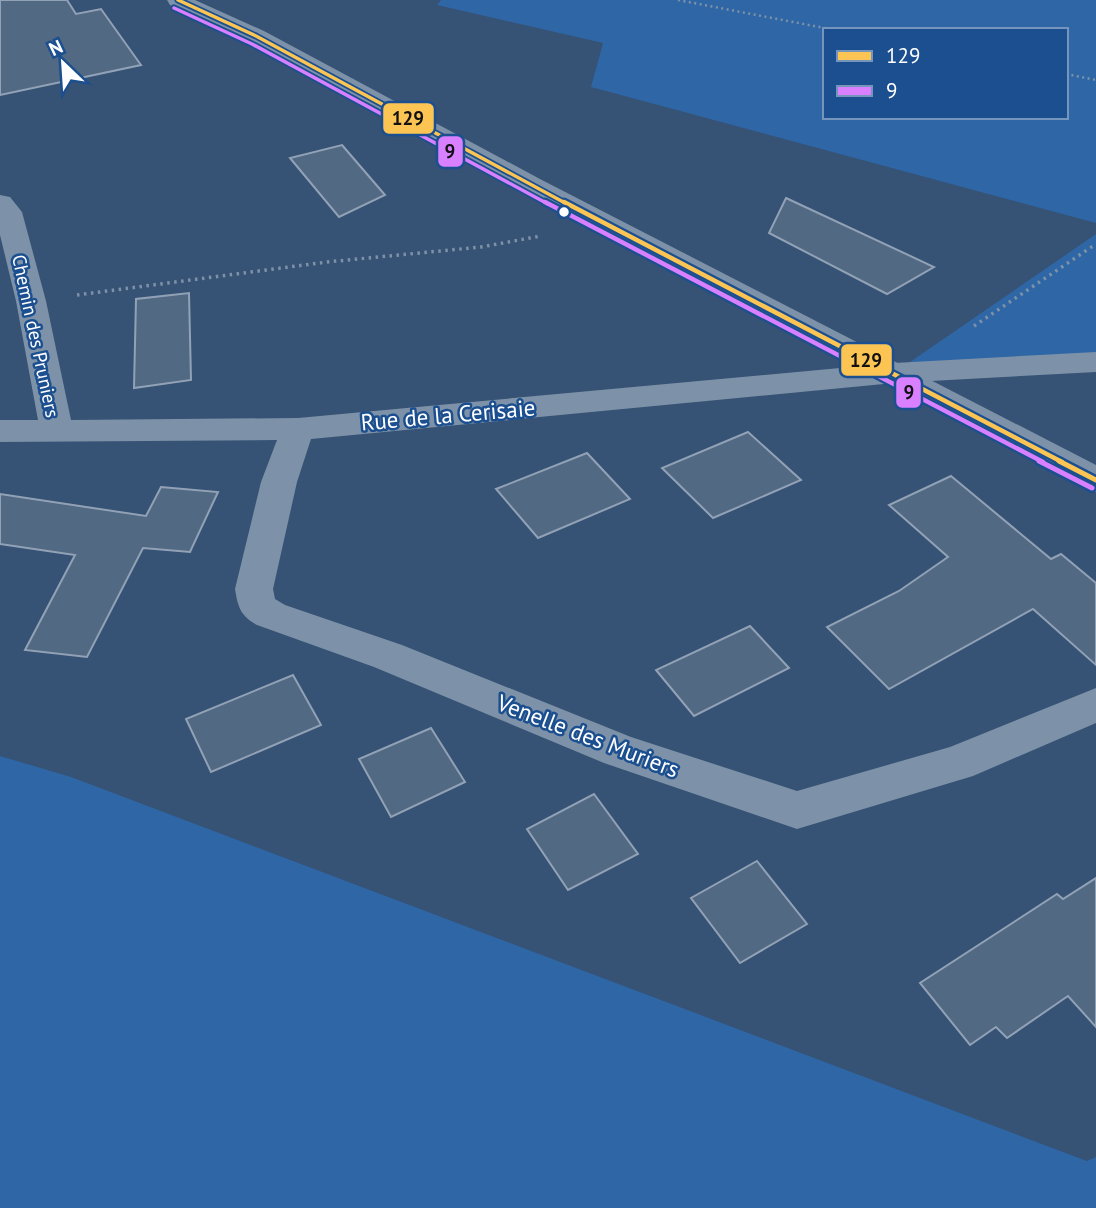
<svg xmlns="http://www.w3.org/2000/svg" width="1096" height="1208" viewBox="0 0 1096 1208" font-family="'PT Sans',sans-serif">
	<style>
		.green { fill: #2f66a5; fill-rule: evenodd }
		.building { fill: #526984; stroke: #92a2b6; stroke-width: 2 }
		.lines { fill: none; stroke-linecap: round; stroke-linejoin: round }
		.path-far1 { stroke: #7d92a8; stroke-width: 2.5; stroke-dasharray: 2 3.5; stroke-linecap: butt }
		.path { stroke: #7d92a8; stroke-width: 3.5; stroke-dasharray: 2.5 4.5; stroke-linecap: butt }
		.minor { fill: #7d92a8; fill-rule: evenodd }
		.tertiary { fill: #7d92a8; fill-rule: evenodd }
		.bus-1-far2-casing { stroke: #1b4f8f; stroke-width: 7 }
		.bus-1-far1-casing { stroke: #1b4f8f; stroke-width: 9 }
		.bus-1-casing { stroke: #1b4f8f; stroke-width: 10 }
		.bus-2-far2-casing { stroke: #1b4f8f; stroke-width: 7 }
		.bus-2-far1-casing { stroke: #1b4f8f; stroke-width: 9 }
		.bus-2-casing { stroke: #1b4f8f; stroke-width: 10 }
		.bus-1-far2 { stroke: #fcc553; stroke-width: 3.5 }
		.bus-1-far1 { stroke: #fcc553; stroke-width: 4.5 }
		.bus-1 { stroke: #fcc553; stroke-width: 5 }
		.bus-2-far2 { stroke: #d880ff; stroke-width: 3.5 }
		.bus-2-far1 { stroke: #d880ff; stroke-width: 4.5 }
		.bus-2 { stroke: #d880ff; stroke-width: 5 }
		.bus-dot { fill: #fff; stroke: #1b4f8f; stroke-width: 2.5 }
		.labels { text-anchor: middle; stroke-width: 5; stroke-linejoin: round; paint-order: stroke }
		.far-street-label { font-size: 19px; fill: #fff; stroke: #1b4f8f }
		.street-label { font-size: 23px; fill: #fff; stroke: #1b4f8f }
		.line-badge { stroke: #1b4f8f; stroke-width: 2.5 }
		.pale-badge-label { font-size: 19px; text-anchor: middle; font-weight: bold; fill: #111 }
	</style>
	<rect width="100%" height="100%" fill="#365274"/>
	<g class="green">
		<path d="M441 0H1096V223L591 87 603 43 437 5ZM825 30H1066V117H825Z"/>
		<path d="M1096 234V362L894 373Z"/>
		<path d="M0 756 71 777 1087 1161 1096 1157V1208H0Z"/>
	</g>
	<g class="building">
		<path d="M0 0H67L76 14 101 9 141 65 0 95Z"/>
		<path d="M342 145 385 195 339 217 290 158Z"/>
		<path d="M786 198 934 267 887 294 769 233Z"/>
		<path d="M189 293 191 380 134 388 136 299Z"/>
		<path d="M748 432 801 480 713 518 662 468Z"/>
		<path d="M587 453 630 499 538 538 496 489Z"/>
		<path d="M951 476 1051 559 1061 554 1096 583V665L1033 609 889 689 827 627 899 591 948 557 889 505Z"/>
		<path d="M161 487 218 492 190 552 143 548 87 657 25 650 75 555 0 544V494L146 516Z"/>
		<path d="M750 626 789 668 694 716 656 670Z"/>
		<path d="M293 675 321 725 211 772 186 719Z"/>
		<path d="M431 728 465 782 391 817 359 759Z"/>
		<path d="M594 794 638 854 568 890 527 829Z"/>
		<path d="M757 861 807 924 740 963 691 898Z"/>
		<path d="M1096 878V1027L1068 996 1007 1038 996 1027 970 1045 920 983 1057 894 1063 899Z"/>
	</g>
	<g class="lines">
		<g class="path-far1">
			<path d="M678 0 835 30"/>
			<path d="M1066 74 1096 80"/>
		</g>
		<g class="path">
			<path d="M77 295 327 262 481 247 541 236"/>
			<path d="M974 326 1096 244"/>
		</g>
		<path class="minor" d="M0 195 10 197 22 212 46 301 71 420 298 418 894 363 1096 352V372L894 383 311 439 297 482 273 589 275 599 285 605 402 645 631 737 797 791 950 747 1096 688V723L973 776 797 829 604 763 374 667 257 625C241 616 238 608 235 589L261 482 277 440 0 442V420H38L16 301 0 235Z"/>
		<path class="tertiary" d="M167 0H195L264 31 540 179 1096 465V492L1084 488 522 191 248 41 170 5Z"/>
		<g class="bus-1-far2-casing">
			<path id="bus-1-far2" d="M178 0 256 36 567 204"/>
		</g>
		<g class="bus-1-far1-casing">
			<path id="bus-1-far1" d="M564 202 1062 462"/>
		</g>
		<g class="bus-1-casing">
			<path id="bus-1" d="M1059 461 1096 480"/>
		</g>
		<g class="bus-2-far2-casing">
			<path id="bus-2-far2" d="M174 8 252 44 548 204"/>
		</g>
		<g class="bus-2-far1-casing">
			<path id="bus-2-far1" d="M545 202 1043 462"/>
		</g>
		<g class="bus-2-casing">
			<path id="bus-2" d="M1039 461 1092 488"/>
		</g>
		<use href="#bus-1-far2" class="bus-1-far2"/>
		<use href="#bus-1-far1" class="bus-1-far1"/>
		<use href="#bus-1" class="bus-1"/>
		<use href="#bus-2-far2" class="bus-2-far2"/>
		<use href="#bus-2-far1" class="bus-2-far1"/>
		<use href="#bus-2" class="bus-2"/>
	</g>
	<circle class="bus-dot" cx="564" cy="212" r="6"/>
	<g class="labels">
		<g class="far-street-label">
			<text transform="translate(36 336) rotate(78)" y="7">Chemin des Pruniers</text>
		</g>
		<g class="street-label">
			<text transform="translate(448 415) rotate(-5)" y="8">Rue de la Cerisaie</text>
			<text transform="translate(588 736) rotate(21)" y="8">Venelle des Muriers</text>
		</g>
	</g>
	<g class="line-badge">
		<rect x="382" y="102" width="53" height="33" rx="7" fill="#fcc553"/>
		<rect x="437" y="135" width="27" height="33" rx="7" fill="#d880ff"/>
		<rect x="840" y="343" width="53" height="34" rx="7" fill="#fcc553"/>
		<rect x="895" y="376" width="27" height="33" rx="7" fill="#d880ff"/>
	</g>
	<g class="pale-badge-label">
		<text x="408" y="125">129</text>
		<text x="450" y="158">9</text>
		<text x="866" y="367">129</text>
		<text x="909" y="399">9</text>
	</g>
	<rect x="823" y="28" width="245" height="91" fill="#1b4f8f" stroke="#7695bc" stroke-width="2"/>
	<rect x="837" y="51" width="35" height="10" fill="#fcc553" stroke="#7695bc" stroke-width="2"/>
	<text x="886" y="63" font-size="21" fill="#ffffff">129</text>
	<rect x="837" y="86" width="35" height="10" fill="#d880ff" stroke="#7695bc" stroke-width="2"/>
	<text x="886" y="98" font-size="21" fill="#ffffff">9</text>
	<g transform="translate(63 63) rotate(335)" stroke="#1b4f8f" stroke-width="5" paint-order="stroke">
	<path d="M0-5L12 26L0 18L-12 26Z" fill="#ffffff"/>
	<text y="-10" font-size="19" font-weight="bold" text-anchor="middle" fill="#ffffff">N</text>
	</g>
</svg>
